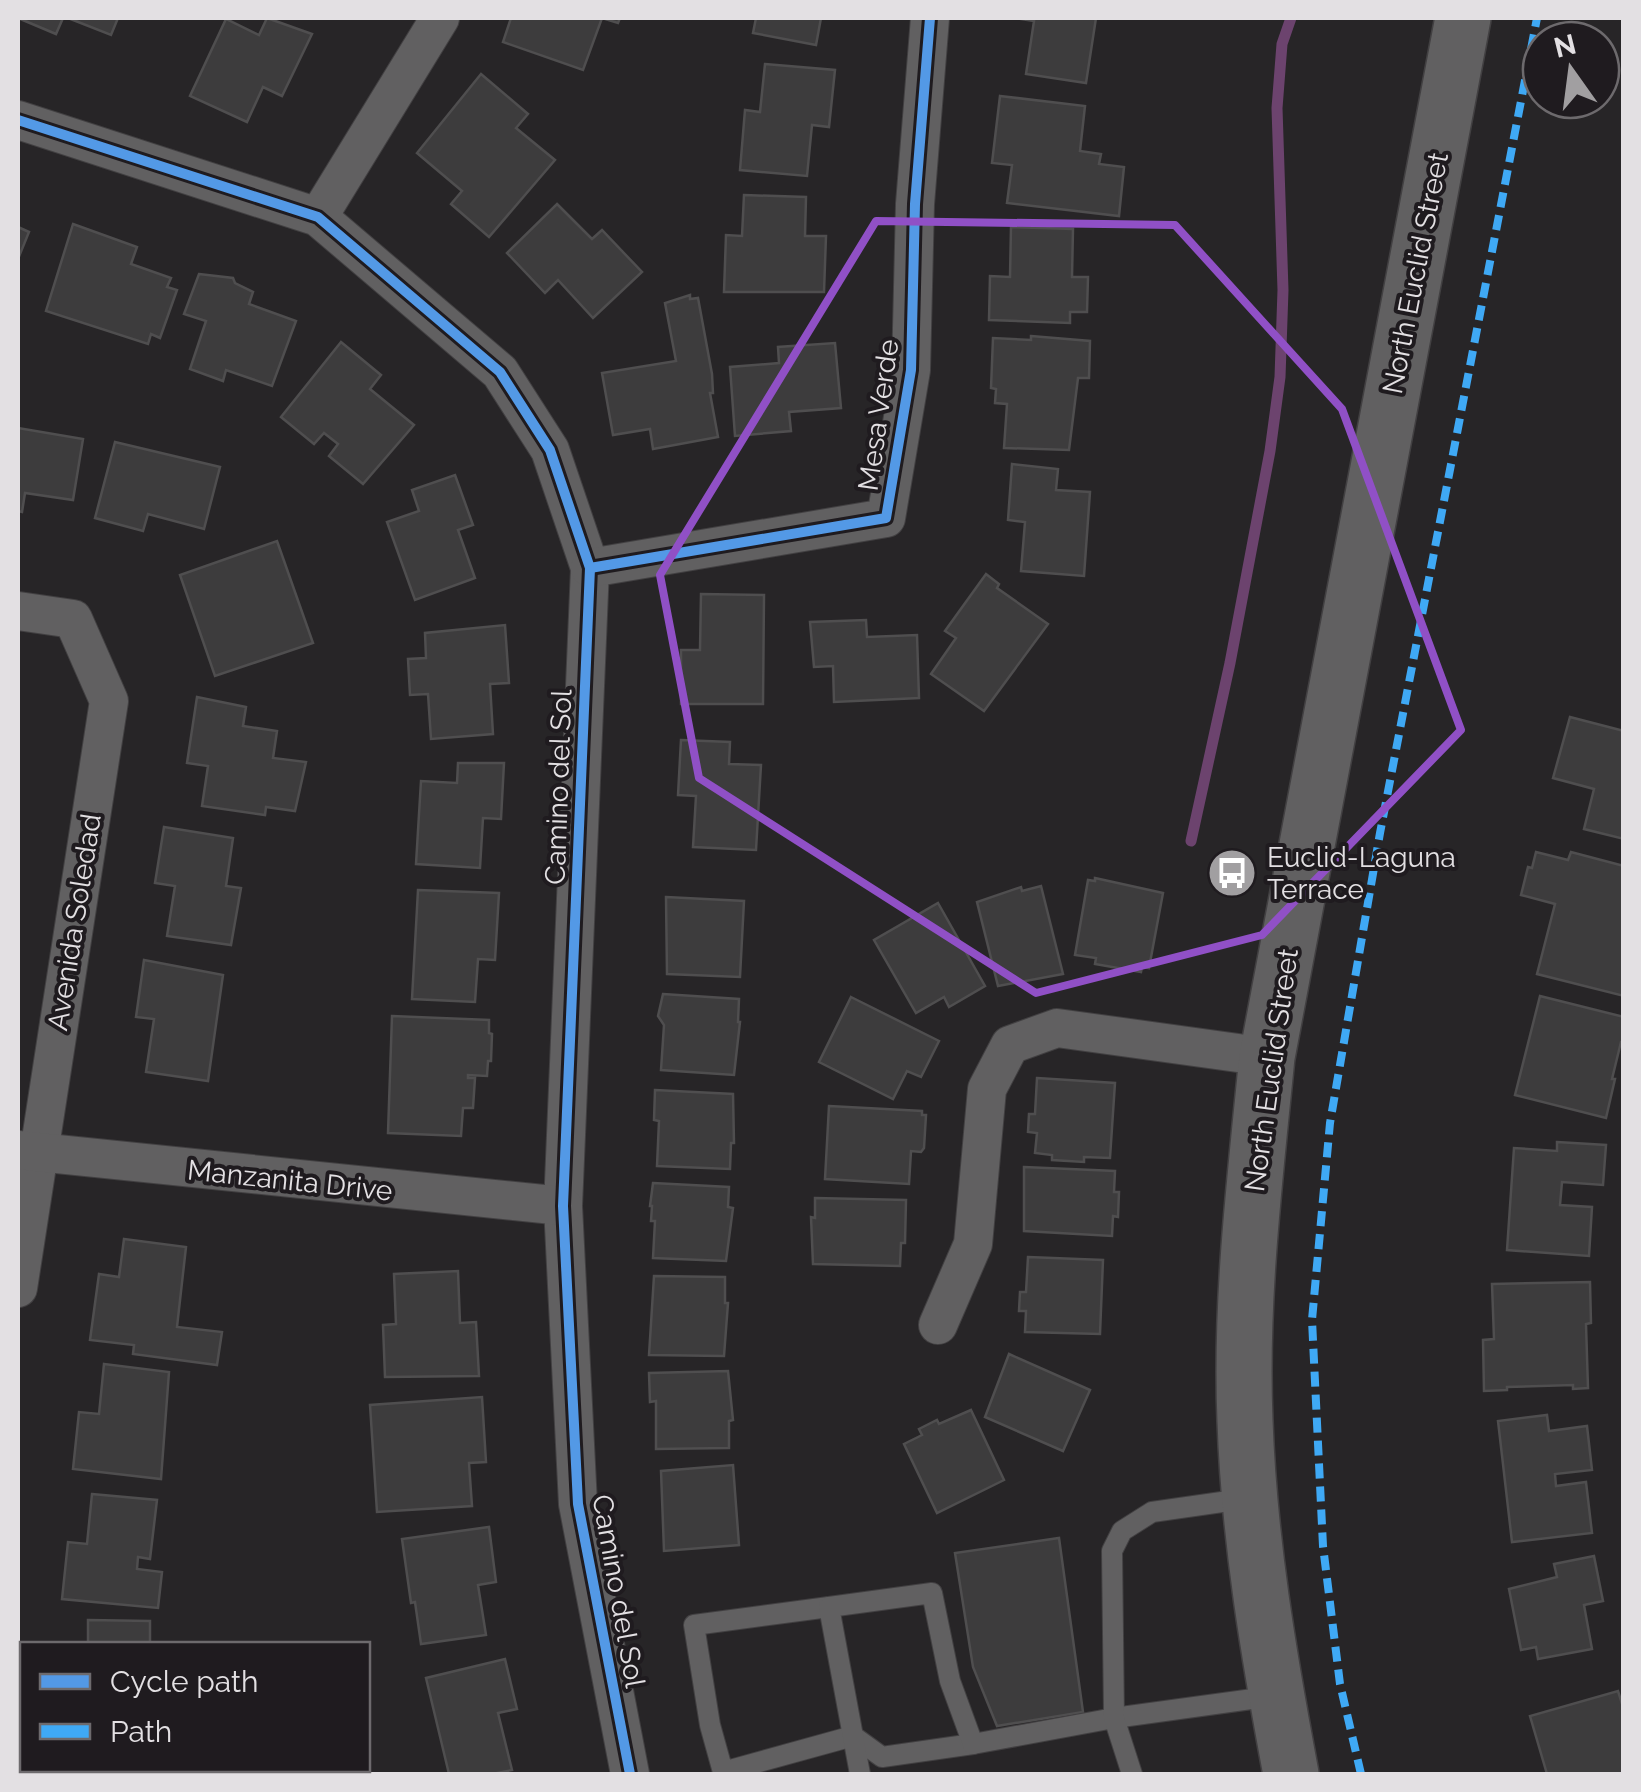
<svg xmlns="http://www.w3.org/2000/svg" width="1641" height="1792" viewBox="0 0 1641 1792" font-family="Raleway,sans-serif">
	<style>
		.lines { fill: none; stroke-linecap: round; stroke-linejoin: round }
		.stream { stroke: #6c436e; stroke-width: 11 }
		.building { fill: #3d3c3d; stroke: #4f4e4f; stroke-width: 2.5 }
		.service-casing { stroke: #424042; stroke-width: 22 }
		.minor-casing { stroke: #424042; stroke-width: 40 }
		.secondary-casing { stroke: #424042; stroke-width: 58 }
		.service { stroke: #616061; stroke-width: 20 }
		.minor { stroke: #616061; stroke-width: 38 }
		.secondary { stroke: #616061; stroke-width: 55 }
		.quiet { stroke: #3fa9f5; stroke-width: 8; stroke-dasharray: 15 8; stroke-linecap: butt }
		.cycleway-casing { stroke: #1f1b1f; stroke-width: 16 }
		.cycleway { stroke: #5399e6; stroke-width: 10 }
		.marked { fill: none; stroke: #9050c6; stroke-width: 8; stroke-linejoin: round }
		.labels { text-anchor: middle; stroke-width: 8; stroke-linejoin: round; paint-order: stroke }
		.street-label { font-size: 28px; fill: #e3e0e3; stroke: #1f1b1f }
		.poi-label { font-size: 28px; fill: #e3e0e3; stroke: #1f1b1f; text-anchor: start }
	</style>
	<rect width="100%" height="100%" fill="#272527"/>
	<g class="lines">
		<path class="stream" d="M1191 841 1230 663 1270 451 1280 377 1283 290 1277 108 1282 44 1291 18"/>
	</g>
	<g class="building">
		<path d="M18 18H63L56 34Z"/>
		<path d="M68 18H118L111 35Z"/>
		<path d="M267 18 312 34 282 96 263 87 247 122 190 96 226 19 259 35Z"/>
		<path d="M511 18H620L618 23 602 18 583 70 503 42Z"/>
		<path d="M756 18H821L816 45 753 33Z"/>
		<path d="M1014 18H1096L1086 83 1026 74 1034 21Z"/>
		<path d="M765 64 835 70 829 127 812 125 807 176 740 170 745 110 760 112Z"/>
		<path d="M481 74 528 114 516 128 555 160 489 237 451 204 462 191 417 153Z"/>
		<path d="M1000 96 1085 106 1080 151 1101 154 1099 164 1124 167 1119 216 1007 203 1012 165 992 163Z"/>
		<path d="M744 195 806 197 805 236H826L824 292H724L726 235 742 236Z"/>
		<path d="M557 204 592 239 602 230 642 272 593 318 558 280 545 293 507 253Z"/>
		<path d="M73 224 137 247 131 264 171 278 167 287 177 290 160 338 151 334 148 344 46 311Z"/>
		<path d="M18 227 29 232 18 259Z"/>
		<path d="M1011 227 1073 229 1072 277H1088L1087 312H1070V323L989 320 990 276 1010 277Z"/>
		<path d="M199 274 233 278 235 283 253 292 249 304 296 321 272 386 226 370 223 381 190 369 206 321 184 314Z"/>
		<path d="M690 295V299L698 298 712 374 713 393H710L718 437 653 449 650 429 613 435 602 373 676 361 665 303Z"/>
		<path d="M1031 336 1090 341 1089 378H1078L1069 450 1004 448 1007 404 995 403 996 389 991 388 993 338 1031 340Z"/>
		<path d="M341 342 381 375 370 389 414 425 363 484 329 456 338 444 324 433 314 444 281 417Z"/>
		<path d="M835 343 841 408 789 412 791 431 735 436 730 367 779 363 778 347Z"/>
		<path d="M18 428 83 439 73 500 25 493 22 512 18 511Z"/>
		<path d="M115 442 220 467 204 529 148 514 143 531 95 518Z"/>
		<path d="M1012 464 1058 469 1056 490 1090 492 1084 576 1021 571 1025 522 1008 520Z"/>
		<path d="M455 475 473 525 458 530 475 578 415 600 387 522 419 511 412 490Z"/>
		<path d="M277 541 313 643 215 676 180 575Z"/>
		<path d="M986 574 999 584 997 588 1048 624 984 711 931 674 956 638 945 631Z"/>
		<path d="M701 594 764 595 763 704H681V650H700Z"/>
		<path d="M866 620 867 637 917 635 919 698 834 702 833 666 814 667 810 622Z"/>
		<path d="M505 625 509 683 490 684 493 734 431 739 428 694 410 695 408 659 426 658 425 633Z"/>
		<path d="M197 697 246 707 243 726 277 731 273 758 306 762 295 811 266 807 265 815 202 806 208 766 187 763Z"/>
		<path d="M1570 717 1624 731V839L1584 829 1594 789 1553 778Z"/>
		<path d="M681 740 730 742 729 764 761 765 756 850 693 847 696 796 678 795Z"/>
		<path d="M458 763H504L501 819 483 818 480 868 416 864 421 781 457 783Z"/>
		<path d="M164 827 233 838 226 886 241 888 231 945 167 936 175 886 155 883Z"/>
		<path d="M1536 852 1568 860 1571 852 1624 866V996L1537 974 1555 904 1521 895 1528 867 1532 868Z"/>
		<path d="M1095 878 1163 893 1149 968 1142 967 1141 972 1095 964 1096 958 1075 955 1088 880 1095 881Z"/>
		<path d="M1041 886 1063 974 998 986 977 902 1021 887 1022 891Z"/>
		<path d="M418 890 499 893 495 960 478 959 475 1002 412 999Z"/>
		<path d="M666 897 744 901 740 977 667 974Z"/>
		<path d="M938 903 985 986 949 1007 944 997 916 1013 874 940Z"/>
		<path d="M144 960 223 975 208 1081 146 1072 154 1019 136 1017Z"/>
		<path d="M663 994 739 999 738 1022H740L734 1075 661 1070 664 1025 658 1016Z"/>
		<path d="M1540 996 1624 1017V1042H1621L1612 1079H1615L1606 1118 1515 1095Z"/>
		<path d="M851 997 939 1041 921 1077 907 1071 893 1099 819 1062Z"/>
		<path d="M392 1016 489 1020V1033L492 1034 491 1061H488L487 1076 468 1075V1078H475L473 1108H463L461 1136 388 1133Z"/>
		<path d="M1037 1078 1115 1083 1110 1158 1084 1157V1162L1052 1160V1155L1035 1153 1037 1133 1028 1132 1029 1114H1035Z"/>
		<path d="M655 1090 733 1094 734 1143H731L730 1169 657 1166 659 1121 654 1120Z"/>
		<path d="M829 1106 922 1111V1115H926L924 1148 921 1152 911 1151 909 1184 825 1179Z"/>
		<path d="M1557 1142 1606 1145 1603 1185 1562 1182 1560 1205 1592 1207 1589 1256 1507 1250 1514 1148 1557 1151Z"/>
		<path d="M1024 1167 1115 1171 1114 1192H1119L1118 1217 1113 1216 1112 1236 1024 1231Z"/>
		<path d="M653 1183 729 1187 728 1207 733 1208 726 1261 653 1258 655 1221H651L652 1206H650Z"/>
		<path d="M815 1198 906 1200 905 1243H901L900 1266 813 1264 811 1217 815 1218Z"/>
		<path d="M124 1239 186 1247 177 1327 222 1332 217 1365 133 1354 134 1345 90 1340 99 1274 119 1277Z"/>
		<path d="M1028 1257 1103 1260 1100 1334 1025 1332 1026 1311H1019L1020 1292H1026Z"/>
		<path d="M458 1271 460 1323 476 1322 479 1376 385 1377 383 1325 396 1324 394 1274Z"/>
		<path d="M654 1276 725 1277V1303H728L724 1356 649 1355Z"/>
		<path d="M1590 1282 1591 1323 1586 1324 1588 1388 1573 1389V1385L1507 1387V1390L1484 1391 1483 1340 1494 1339 1492 1284Z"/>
		<path d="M1009 1354 1090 1390 1063 1451 985 1417Z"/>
		<path d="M104 1364 169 1372 161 1479 73 1469 79 1412 99 1414Z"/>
		<path d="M728 1371 733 1420 729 1421V1448L656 1449V1401L650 1402 649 1373Z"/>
		<path d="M482 1397 486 1462 469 1463 472 1506 377 1512 370 1405Z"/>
		<path d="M971 1410 1004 1480 937 1513 904 1444 922 1435 919 1429 937 1420 939 1424Z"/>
		<path d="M1547 1415 1549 1431 1587 1426 1592 1470 1555 1474 1556 1486 1586 1482 1592 1533 1512 1542 1498 1421Z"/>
		<path d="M733 1465 739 1545 664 1551 661 1471Z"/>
		<path d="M92 1494 157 1500 150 1559 138 1557 137 1569 162 1572 158 1608 62 1599 68 1542 87 1544Z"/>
		<path d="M489 1527 496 1582 478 1585 486 1635 421 1644 415 1602 411 1603 402 1539Z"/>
		<path d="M1059 1538 1083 1712 997 1726 973 1667 955 1553Z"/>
		<path d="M1594 1556 1603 1601 1584 1605 1592 1649 1538 1659 1536 1647 1521 1650 1509 1589 1557 1577 1554 1564Z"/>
		<path d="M88 1620 150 1621V1644H88Z"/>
		<path d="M505 1659 517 1709 498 1713 512 1770 492 1774H449L426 1678Z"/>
		<path d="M1618 1691 1624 1710V1774H1547L1530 1716Z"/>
		<rect x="73" y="1770" width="85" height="4"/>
	</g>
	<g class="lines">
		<g class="service-casing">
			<g id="service">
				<path d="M829 1607 694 1625 710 1725 723 1772 853 1736 882 1757 973 1744"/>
				<path d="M860 1774 829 1607 932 1593 950 1681 973 1744 1114 1718 1274 1696"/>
				<path d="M1132 1774 1114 1718 1112 1551 1122 1531 1152 1512 1250 1498"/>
			</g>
		</g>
		<g class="minor-casing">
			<g id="minor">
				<path d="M18 120 318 217 500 372 550 450 590 568 563 1206 578 1504 630 1774"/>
				<path d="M318 217 440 18"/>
				<path d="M590 568 886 518 911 370 915 204 930 18"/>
				<path d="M18 611 73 619 109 701 18 1288"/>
				<path d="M18 1150 563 1206"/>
				<path d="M938 1325 973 1244 987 1089 1010 1045 1057 1028 1267 1057"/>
			</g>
		</g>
		<g class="secondary-casing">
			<path id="secondary" d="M1291 1774C1269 1657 1249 1540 1245 1421 1240 1299 1255 1178 1267 1057L1463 18"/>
		</g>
		<use href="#service" class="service"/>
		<use href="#minor" class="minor"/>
		<use href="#secondary" class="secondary"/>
		<path class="quiet" d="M1361 1774 1340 1684 1323 1546 1312 1320 1330 1123 1380 833 1537 18"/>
		<g class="cycleway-casing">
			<g id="cycleway">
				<path d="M18 120 318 217 500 372 550 450 590 568 563 1206 578 1504 630 1774"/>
				<path d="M590 568 886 518 911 370 915 204 930 18"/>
			</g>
		</g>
		<use href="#cycleway" class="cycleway"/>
	</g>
	<path class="marked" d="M876 221 1175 225 1342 409 1461 730 1262 935 1036 993 699 778 660 575Z"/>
	<defs>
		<g id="bus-disc" transform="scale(2.5)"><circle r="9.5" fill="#a19fa1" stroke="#1f1b1f"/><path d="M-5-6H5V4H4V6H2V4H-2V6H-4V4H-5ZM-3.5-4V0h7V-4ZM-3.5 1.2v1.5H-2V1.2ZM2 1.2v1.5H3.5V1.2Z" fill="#fff"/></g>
	</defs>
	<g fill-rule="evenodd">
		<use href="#bus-disc" x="1232" y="873"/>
	</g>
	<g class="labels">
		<g class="street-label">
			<text transform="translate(1415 273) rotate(-79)" y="10">North Euclid Street</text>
			<text transform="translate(878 415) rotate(-82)" y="10">Mesa Verde</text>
			<text transform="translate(558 787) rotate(-88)" y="10">Camino del Sol</text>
			<text transform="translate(74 922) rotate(-81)" y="10">Avenida Soledad</text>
			<text transform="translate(1271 1070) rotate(-82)" y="10">North Euclid Street</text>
			<text transform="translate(290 1180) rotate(6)" y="10">Manzanita Drive</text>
			<text transform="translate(619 1591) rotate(80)" y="10">Camino del Sol</text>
		</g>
		<g class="poi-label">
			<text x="1267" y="867">Euclid-Laguna<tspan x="1267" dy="32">Terrace</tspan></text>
		</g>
	</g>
	<rect width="1641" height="1792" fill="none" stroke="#e3e0e3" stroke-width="40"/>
	<rect x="20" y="1642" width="350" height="130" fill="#1f1b1f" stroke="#6d6a6d" stroke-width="2.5"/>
	<rect x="40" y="1674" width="50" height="15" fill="#5399e6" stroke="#6d6a6d" stroke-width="2.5"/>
	<text x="110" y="1692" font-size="30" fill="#e3e0e3">Cycle path</text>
	<rect x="40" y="1724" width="50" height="15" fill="#3fa9f5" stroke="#6d6a6d" stroke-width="2.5"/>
	<text x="110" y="1742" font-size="30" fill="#e3e0e3">Path</text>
	<g transform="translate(1571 70) rotate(346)"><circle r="48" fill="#1f1b1f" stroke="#6d6a6d" stroke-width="2.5"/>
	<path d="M0-8L18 38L0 25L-18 38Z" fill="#a19fa1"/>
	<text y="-15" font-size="28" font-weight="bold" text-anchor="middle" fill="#e3e0e3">N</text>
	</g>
</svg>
